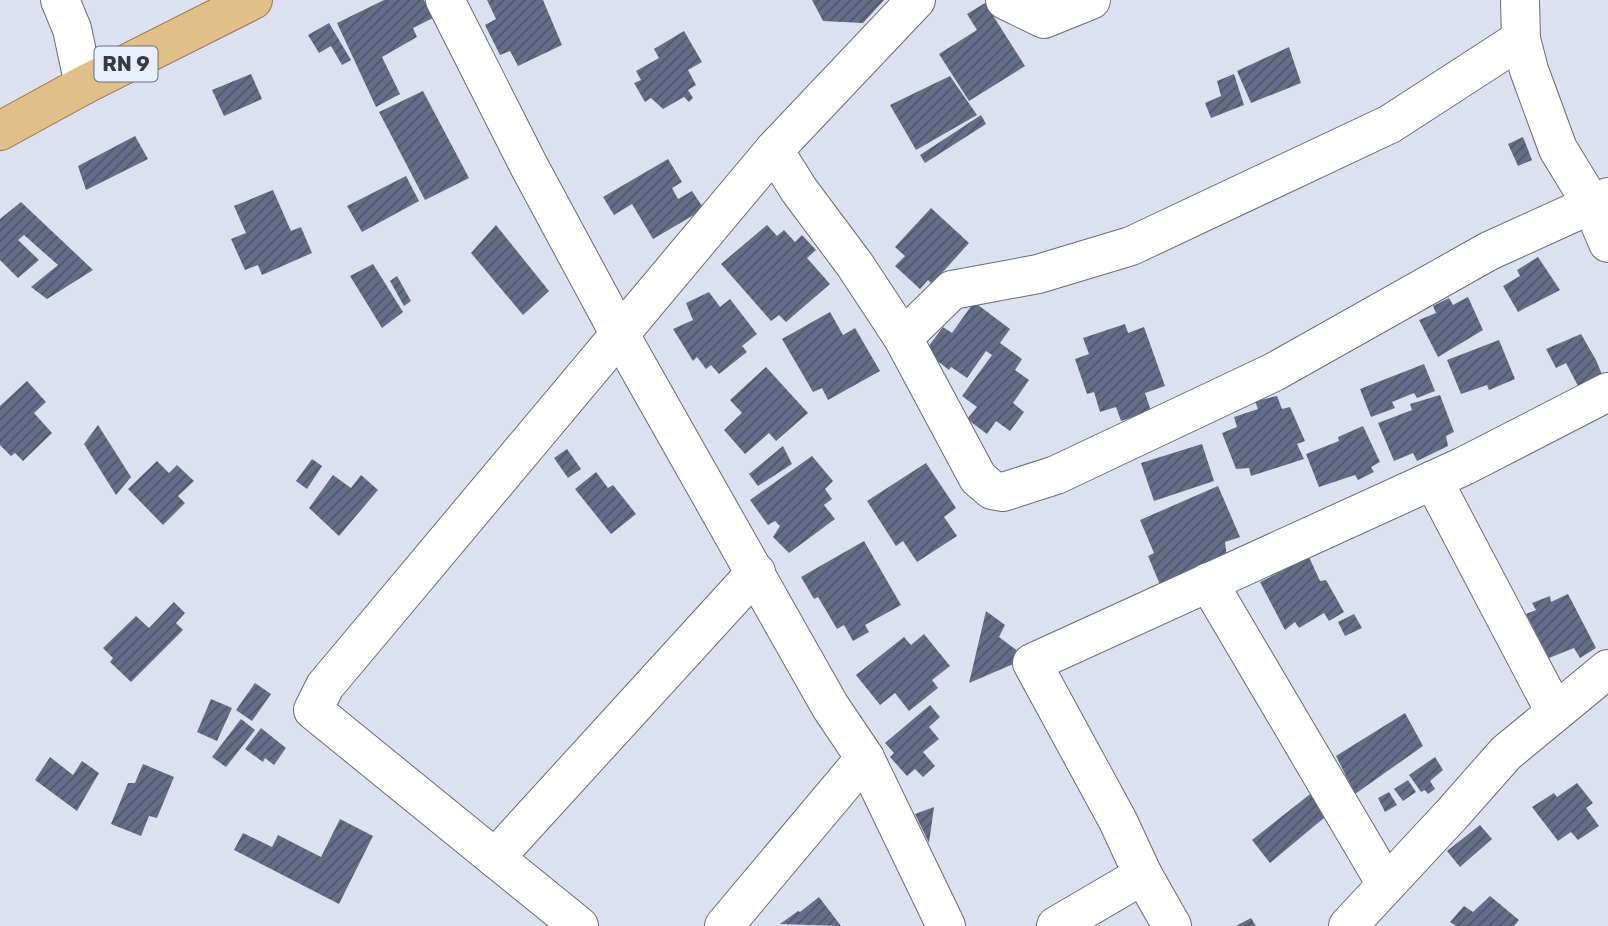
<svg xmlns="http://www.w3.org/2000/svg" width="1608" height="926" viewBox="0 0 1608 926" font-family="Rubik,sans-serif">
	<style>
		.building { fill: url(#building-hatch) }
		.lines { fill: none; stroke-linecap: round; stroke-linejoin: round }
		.minor-casing { stroke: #686c78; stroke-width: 40 }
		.major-casing { stroke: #99743e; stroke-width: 40 }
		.minor { stroke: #fff; stroke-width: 38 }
		.major { stroke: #e1bf8b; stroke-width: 38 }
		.labels { text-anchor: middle; stroke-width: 7; stroke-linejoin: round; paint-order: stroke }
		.shield { fill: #eaeefc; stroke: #6d7078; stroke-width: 2 }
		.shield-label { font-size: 21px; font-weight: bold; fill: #383a3f }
	</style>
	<defs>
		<pattern id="building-hatch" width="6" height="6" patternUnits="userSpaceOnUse" patternTransform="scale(1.75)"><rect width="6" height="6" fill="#656d88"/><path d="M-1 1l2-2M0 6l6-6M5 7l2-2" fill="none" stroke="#50566b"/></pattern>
	</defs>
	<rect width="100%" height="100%" fill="#dde1ef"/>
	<g class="building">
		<path d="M384 0H424L433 18 413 28 417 37 382 57 400 94 376 107 337 23Z"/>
		<path d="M487 0H543L562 45 518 66 510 51 500 55 485 25 496 19Z"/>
		<path d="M812 0H884L863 23 823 21Z"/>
		<path d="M985 3 1025 66 969 101 939 54 977 30 967 14Z"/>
		<path d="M329 23 351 60 342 65 331 46 319 53 308 35Z"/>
		<path d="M684 31 702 62 688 70 696 85 688 90 693 98 689 102 684 97 663 109 651 98 645 102 634 83 641 80 636 71 659 58 654 49Z"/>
		<path d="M1289 47 1301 83 1251 103 1237 71Z"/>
		<path d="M251 74 262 99 224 116 212 90Z"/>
		<path d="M1234 74 1244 105 1211 118 1205 103 1221 96 1217 81Z"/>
		<path d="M950 76 977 115 916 150 890 105Z"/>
		<path d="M423 91 469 178 425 200 379 112Z"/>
		<path d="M981 115 986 124 925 163 920 155Z"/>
		<path d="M135 136 148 159 86 190 78 166Z"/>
		<path d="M1523 137 1532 160 1518 166 1508 144Z"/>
		<path d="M668 159 682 182 672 188 678 199 692 191 704 209 653 239 632 204 614 215 603 197Z"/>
		<path d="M406 176 419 201 362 232 347 206Z"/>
		<path d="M273 190 291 231 301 227 312 253 262 275 258 265 245 270 231 239 246 233 234 206Z"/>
		<path d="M21 202 93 270 47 299 31 287 58 265 24 235 18 240 39 260 18 278 0 260V219Z"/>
		<path d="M931 208 969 243 932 284 928 280 920 289 895 266 905 256 895 247Z"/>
		<path d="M496 225 549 291 523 315 471 253Z"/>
		<path d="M767 225 777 236 784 230 795 242 802 235 816 250 807 258 830 284 786 322 779 315 771 321 721 264Z"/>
		<path d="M1538 257 1560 290 1518 312 1503 286 1520 276 1517 270Z"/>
		<path d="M373 264 403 312 382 328 350 276Z"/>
		<path d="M397 276 411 301 404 306 390 281Z"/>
		<path d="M709 292 720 307 730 299 757 334 742 346 747 352 719 374 711 365 706 369 697 357 693 361 673 329 693 320 686 303Z"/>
		<path d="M1468 297 1483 330 1438 357 1419 320 1436 313 1433 306 1449 298 1453 305Z"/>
		<path d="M974 302 1010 329 1000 343 1022 359 1015 370 1029 380 1013 403 1024 412 1010 431 996 421 987 434 967 419 977 407 962 396 992 355 986 351 967 378 951 367 949 370 925 351 943 327 952 333Z"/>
		<path d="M830 312 843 335 855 328 880 371 828 400 822 388 813 392 782 339Z"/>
		<path d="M1125 324 1128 333 1144 327 1165 386 1145 393 1151 411 1121 421 1116 407 1100 412 1094 392 1087 394 1075 359 1089 354 1083 338Z"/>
		<path d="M1581 334 1596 360 1605 382 1575 396 1571 389 1578 386 1566 363 1556 368 1546 349Z"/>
		<path d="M1499 340 1515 379 1489 390 1487 385 1461 394 1447 360Z"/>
		<path d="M1424 364 1435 391 1417 398 1414 393 1392 402 1395 408 1371 417 1360 389Z"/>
		<path d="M766 367 808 413 776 441 769 433 745 454 724 430 742 413 730 400Z"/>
		<path d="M27 381 46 402 34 413 52 433 23 461 15 453 11 456 0 445V406Z"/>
		<path d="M1440 395 1454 432 1446 436 1448 446 1417 461 1413 453 1394 461 1378 423 1412 410 1410 404Z"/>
		<path d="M1277 396 1282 409 1290 407 1305 441 1297 444 1304 459 1251 476 1249 468 1236 469 1222 433 1237 427 1234 417 1258 409 1255 401Z"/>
		<path d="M98 425 131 477 116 495 84 444Z"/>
		<path d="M1363 426 1380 462 1371 467 1374 472 1358 480 1355 475 1319 487 1306 454 1339 441 1338 437Z"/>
		<path d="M1202 444 1214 481 1154 501 1141 463Z"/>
		<path d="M783 446 792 464 758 486 749 474Z"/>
		<path d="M567 449 581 469 568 478 554 458Z"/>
		<path d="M812 456 833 481 825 489 832 499 824 505 835 519 789 553 773 537 780 526 775 521 768 525 750 500Z"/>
		<path d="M312 459 322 466 307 489 296 481Z"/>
		<path d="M157 461 169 473 177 465 194 481 178 496 185 503 163 525 128 489Z"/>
		<path d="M926 463 956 508 944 517 957 536 917 562 903 541 896 546 867 501Z"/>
		<path d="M596 472 608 488 613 485 636 514 611 534 575 489Z"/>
		<path d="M333 475 351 488 361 475 378 490 339 536 309 508Z"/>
		<path d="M1218 486 1240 537 1225 542 1227 558 1161 587 1148 556 1154 553 1140 520Z"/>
		<path d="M864 541 901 605 865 625 869 632 853 641 844 625 837 629 818 597 814 599 801 577Z"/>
		<path d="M1309 557 1320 581 1326 580 1344 612 1329 621 1324 613 1299 628 1295 622 1285 630 1260 582Z"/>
		<path d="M1568 594 1596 648 1580 658 1574 648 1549 658 1526 614 1536 610 1532 603 1550 596 1551 602Z"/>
		<path d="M174 602 185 613 176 623 183 630 131 682 110 662 113 658 103 648 136 616 149 628Z"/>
		<path d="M986 611 1005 625 999 637 1027 658 969 683Z"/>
		<path d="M1354 614 1362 628 1345 636 1338 622Z"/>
		<path d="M924 634 950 666 932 680 938 688 909 711 895 693 880 705 856 675 904 637 911 645Z"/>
		<path d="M255 683 271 694 252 721 236 710Z"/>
		<path d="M211 699 232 708 217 741 197 732Z"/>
		<path d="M930 705 940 717 929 727 939 739 923 752 935 766 923 777 915 769 907 776 890 757 894 753 885 743Z"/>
		<path d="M1405 713 1423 746 1355 794 1336 756Z"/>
		<path d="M241 719 255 730 226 767 212 757Z"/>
		<path d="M261 728 286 748 274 765 265 758 263 762 245 749Z"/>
		<path d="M50 757 73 775 82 761 99 773 77 811 35 780Z"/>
		<path d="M1435 757 1443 770 1430 781 1435 789 1428 794 1425 790 1421 792 1409 775Z"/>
		<path d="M143 764 174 777 157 818 149 816 141 836 111 824 128 783H135Z"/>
		<path d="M1408 780 1416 792 1403 801 1394 789Z"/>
		<path d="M1577 783 1593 803 1586 808 1599 826 1578 840 1571 832 1558 841 1532 807 1554 793 1557 797Z"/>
		<path d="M1314 791 1331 812 1270 863 1252 840Z"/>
		<path d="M1389 792 1397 805 1385 812 1378 798Z"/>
		<path d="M934 807 929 843 915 814Z"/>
		<path d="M340 819 373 836 339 904 234 850 243 833 272 847 278 835 321 857Z"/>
		<path d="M1480 825 1492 839 1460 867 1447 851Z"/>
		<path d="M1490 896 1519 920 1514 926H1456L1450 922 1464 906 1473 912Z"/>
		<path d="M819 897 841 926 780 924 798 911 800 912Z"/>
		<path d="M1251 918 1256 926H1236Z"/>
	</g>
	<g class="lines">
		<g class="minor-casing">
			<g id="minor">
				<path d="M60 0 72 29 84 85"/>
				<path d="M445 0 529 166 619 333 830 706 865 758 946 926"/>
				<path d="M1005 0 1044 19 1091 0"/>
				<path d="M1520 0 1521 39 1529 70 1558 149 1591 203 1608 243"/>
				<path d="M774 150 916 0"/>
				<path d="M903 338 952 290 1038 274 1131 246 1390 124 1521 39"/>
				<path d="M1433 480 1555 712"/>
				<path d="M1208 582 1386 884"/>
				<path d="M495 858 313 710 325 686 774 150 799 190 855 265 903 338 978 478 992 490 1003 492 1056 475 1274 372 1489 251 1608 197"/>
				<path d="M1143 875 1172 926"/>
				<path d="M579 926 495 858 756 572"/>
				<path d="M724 926 865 758"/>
				<path d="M1056 926 1143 875 1118 821 1032 663 1464 466 1608 392"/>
				<path d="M1348 926 1453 813 1506 753 1608 669"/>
			</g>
		</g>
		<g class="major-casing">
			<path id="major" d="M0 131 84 85 253 0"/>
		</g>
		<use href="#minor" class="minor"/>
		<use href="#major" class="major"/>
	</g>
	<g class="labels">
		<rect class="shield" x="94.5" y="46.5" width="63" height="35" rx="5"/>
		<g class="shield-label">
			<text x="126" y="71">RN 9</text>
		</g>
	</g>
</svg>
